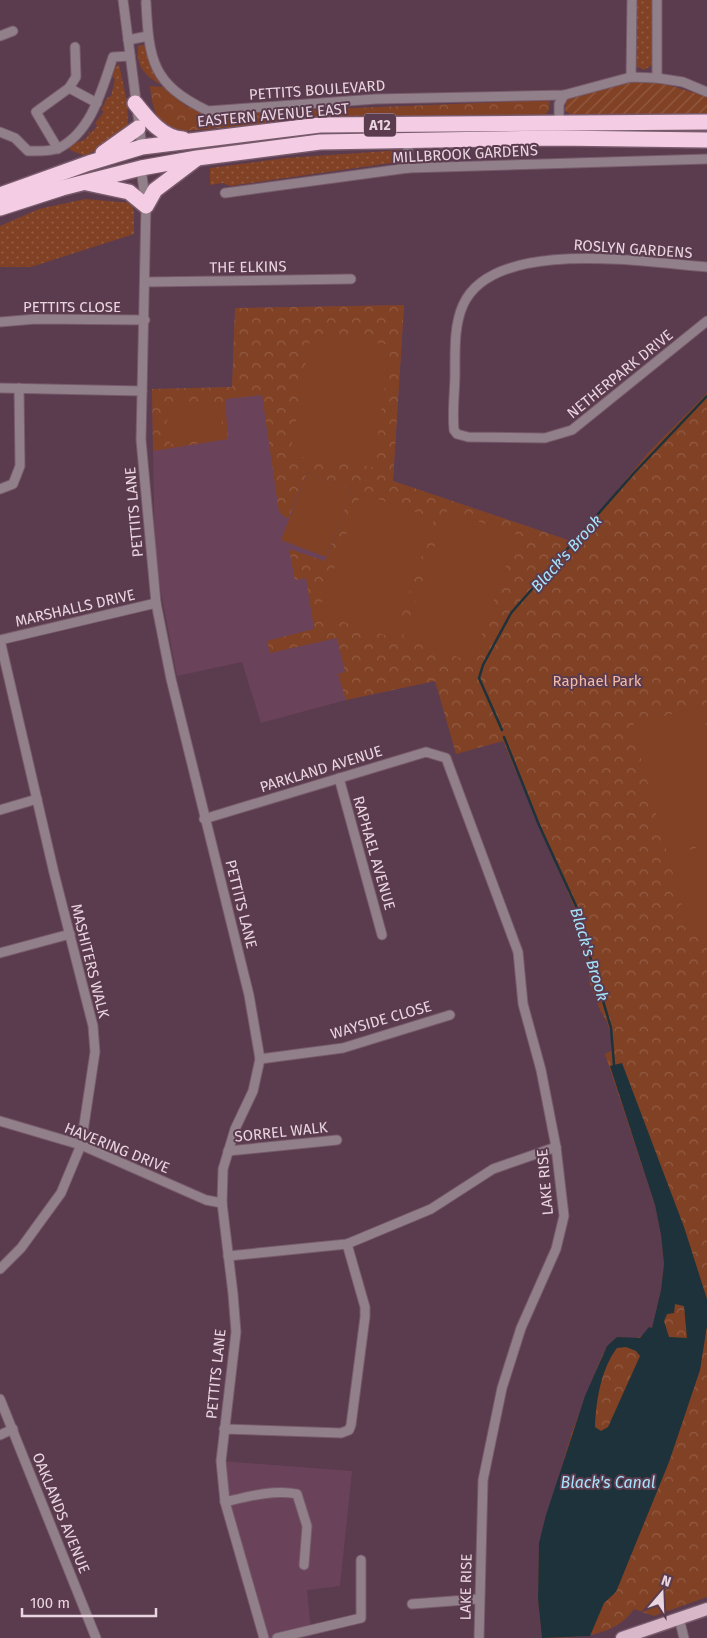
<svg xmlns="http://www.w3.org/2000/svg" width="707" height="1638" viewBox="0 0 707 1638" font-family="'Fira Sans',sans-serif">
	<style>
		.built { fill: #6a435a }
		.grass { fill: url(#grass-dots) }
		.forest { fill: url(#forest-crowns) }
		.garden { fill: url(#garden-furrows) }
		.pitch { fill: #814124 }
		.water { fill: #1d323a; fill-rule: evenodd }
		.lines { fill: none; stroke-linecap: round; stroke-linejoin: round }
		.stream { stroke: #1d323a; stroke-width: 2.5 }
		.street-casing { stroke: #775a6b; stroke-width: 11 }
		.primary-casing { stroke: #775a6b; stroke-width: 15 }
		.highway-casing { stroke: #775a6b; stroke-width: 18 }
		.street { stroke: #918089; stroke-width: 9 }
		.primary { stroke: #d8b7c9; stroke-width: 12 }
		.highway { stroke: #f4cce3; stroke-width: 15 }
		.labels { text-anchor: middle; stroke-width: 4; stroke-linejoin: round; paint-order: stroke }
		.shield { fill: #5b3b4e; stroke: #bea7b4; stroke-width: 1 }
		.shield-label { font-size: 14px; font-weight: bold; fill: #e9d5e0 }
		.street-label { font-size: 15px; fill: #e9d5e0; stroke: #5b3b4e }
		.park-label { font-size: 15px; fill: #f2baa2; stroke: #5b3b4e }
		.water-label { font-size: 16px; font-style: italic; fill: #a4e5fd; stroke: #5b3b4e }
	</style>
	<defs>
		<pattern id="grass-dots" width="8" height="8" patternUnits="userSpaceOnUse" patternTransform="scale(1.25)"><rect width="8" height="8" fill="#814124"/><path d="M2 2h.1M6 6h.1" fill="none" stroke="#935c44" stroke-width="1.8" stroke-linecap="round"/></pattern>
		<pattern id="forest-crowns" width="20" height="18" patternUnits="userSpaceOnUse" patternTransform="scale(1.25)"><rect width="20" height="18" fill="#814124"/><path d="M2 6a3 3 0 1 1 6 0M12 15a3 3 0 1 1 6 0" fill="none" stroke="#935c44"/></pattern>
		<pattern id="garden-furrows" width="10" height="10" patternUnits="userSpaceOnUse" patternTransform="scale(1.25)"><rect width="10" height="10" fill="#814124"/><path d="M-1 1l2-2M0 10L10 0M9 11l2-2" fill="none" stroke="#935c44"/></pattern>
	</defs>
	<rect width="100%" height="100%" fill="#5b3b4e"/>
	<g class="built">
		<path d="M404 305 393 481 568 540 435 681 346 700 261 723 242 662 177 676 155 561 152 389 232 387 235 308Z"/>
		<path d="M221 1461 352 1471 340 1586 307 1590 311 1630 277 1638H264L225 1502Z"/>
	</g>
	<g class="grass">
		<path d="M636 0H653L652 65 644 70 636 66Z"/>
		<path d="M139 45H143C153 53 153 72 160 84 145 77 134 63 139 45Z"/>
		<path d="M119 64 127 102 128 126 119 137 85 156 70 150 69 145 84 140 89 135 88 132 91 133 97 126 95 123 104 112 101 110 107 98 111 96 115 79 112 77 115 68Z"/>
		<path d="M402 150V155L398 162 230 186 223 183 210 185V168L286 158Z"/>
		<path d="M85 199 131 203 134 210V234L31 267H0V226L39 209Z"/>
	</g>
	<g class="forest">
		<path d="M150 86 163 87 186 106 208 114 550 100 549 110 545 115C425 114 304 120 185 131 156 125 153 113 150 86Z"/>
		<path d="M404 305 393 481 568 540 573 541 612 497 647 454 707 393V1597L654 1616 634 1609C615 1638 574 1638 542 1638L538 1599 539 1543 572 1432 601 1358 607 1346 617 1337C631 1338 642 1342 649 1327L652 1328 661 1290 664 1264 661 1235 655 1205 605 1054 611 1051V1035L607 1022 600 1010 589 981 588 953 579 918 503 741 456 754 435 681 346 700 338 674 345 672 337 638 270 653 267 641 314 629 306 578 295 580 289 549 325 561 352 490 307 473 288 519 279 512 262 395 225 399 228 439 153 451 152 389 232 387 235 308Z"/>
	</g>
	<path class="garden" d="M628 82H658L702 95 707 97V115L574 116 565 111 566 102 571 96Z"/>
	<g class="pitch">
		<path d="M311 334 391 345 373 467 290 455Z"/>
		<path d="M219 403 224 438 170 444 166 409Z"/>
		<path d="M307 473 352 490 326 557 281 540Z"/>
		<path d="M361 493 434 519 394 638 318 614Z"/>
		<path d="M447 511 517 535 472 662 403 637Z"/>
		<path d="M701 706 707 729V842L667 853 632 725Z"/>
		<path d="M707 845V933L691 937 668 856Z"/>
	</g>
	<path class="water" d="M622 1063 684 1227 707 1299V1326L700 1370 669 1462 616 1592 604 1603 590 1636 542 1638 538 1599 539 1543 546 1515 585 1396 607 1346 617 1337 640 1338 649 1327 652 1328 661 1290 664 1264 661 1235 655 1205 610 1066ZM675 1304 684 1306 687 1338 669 1337 664 1321 667 1314 674 1313ZM626 1347 636 1351 640 1356 608 1427 601 1431 595 1427C596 1400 601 1369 617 1348Z"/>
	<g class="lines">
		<g class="stream">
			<path d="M502 730 479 678 483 665 511 613 634 473 707 396"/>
			<path d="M504 737 539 825 582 919 589 953 611 1028 614 1065"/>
		</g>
		<g class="street-casing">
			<g id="street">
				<path d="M123 0 142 147"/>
				<path d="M657 0V78"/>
				<path d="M146 2C149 61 152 84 208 111L376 99 564 95 631 77 657 78 683 82 707 92"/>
				<path d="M0 36 13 31"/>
				<path d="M128 40 148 36"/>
				<path d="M631 77 632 0"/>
				<path d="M69 88 76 77 75 47"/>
				<path d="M559 123V104L564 95"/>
				<path d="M0 132 15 138 28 151C38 151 50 152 59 148 92 131 102 89 113 57L130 56"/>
				<path d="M408 141V168"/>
				<path d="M58 149 36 112 69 88 97 103"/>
				<path d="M141 168 146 206 141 440 156 603 171 679 249 995 260 1059 253 1091 235 1129 223 1169 222 1203 233 1294 236 1332 221 1461 225 1502 264 1638"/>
				<path d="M225 193 408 168 707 159"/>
				<path d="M707 267C648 263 494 236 463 305 454 325 455 351 455 373 455 391 452 411 454 430L457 434 468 437 545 438 572 430 707 321"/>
				<path d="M145 282 351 279"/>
				<path d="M0 322 36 319 145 320"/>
				<path d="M0 388 142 391"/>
				<path d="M0 489 13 484 20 466 19 388"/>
				<path d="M0 640 156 603"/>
				<path d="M339 778 382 935"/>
				<path d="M0 810 37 799"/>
				<path d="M204 819 426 752 446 758 518 952 523 1004 541 1070 556 1147 564 1216 556 1249 521 1328 502 1388 483 1480 479 1638"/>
				<path d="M0 953 70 934"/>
				<path d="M260 1059 343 1048 450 1015"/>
				<path d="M0 1121 81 1145 206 1200 222 1203"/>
				<path d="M228 1151 337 1140"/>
				<path d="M228 1256 347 1244 431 1209 493 1169 556 1147"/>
				<path d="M0 1269 21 1248 61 1193 81 1145 95 1052 93 1026 54 873 0 640"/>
				<path d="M0 1399 96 1638"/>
				<path d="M224 1429 341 1433 349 1430 351 1425 365 1317V1307L347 1244"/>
				<path d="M0 1435 13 1429"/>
				<path d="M225 1502C246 1497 274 1489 297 1494L307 1526 304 1565"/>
				<path d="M412 1604 479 1599"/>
				<path d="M679 1618 684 1638"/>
				<path d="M277 1638 361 1618V1560"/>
			</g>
		</g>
		<g class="primary-casing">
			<path id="primary" d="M622 1638 707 1609"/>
		</g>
		<g class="highway-casing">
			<g id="highway">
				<path d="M135 103C147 118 162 138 183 139"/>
				<path d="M103 153 138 128"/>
				<path d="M87 183 129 192 146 206 155 190 196 159"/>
				<path d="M0 195 89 163 142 147 320 125 707 122"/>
				<path d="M0 208 62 188 141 168 197 158 320 142 555 138 707 140"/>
			</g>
		</g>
		<use href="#street" class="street"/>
		<use href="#primary" class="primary"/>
		<use href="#highway" class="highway"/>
	</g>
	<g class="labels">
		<rect class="shield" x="364" y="113.5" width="32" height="23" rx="4"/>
		<g class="shield-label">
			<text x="380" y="130">A12</text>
		</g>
		<g class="street-label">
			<text transform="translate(317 90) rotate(-4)" y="5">PETTITS BOULEVARD</text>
			<text transform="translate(273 115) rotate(-5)" y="5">EASTERN AVENUE EAST</text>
			<text transform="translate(465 154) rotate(-3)" y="5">MILLBROOK GARDENS</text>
			<text transform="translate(633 249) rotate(4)" y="5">ROSLYN GARDENS</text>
			<text transform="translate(248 267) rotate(-1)" y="5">THE ELKINS</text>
			<text x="72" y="312">PETTITS CLOSE</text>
			<text transform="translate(620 374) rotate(-39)" y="5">NETHERPARK DRIVE</text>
			<text transform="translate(134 512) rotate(-95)" y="5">PETTITS LANE</text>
			<text transform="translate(75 608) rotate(-13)" y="5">MARSHALLS DRIVE</text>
			<text transform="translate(321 769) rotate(-17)" y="5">PARKLAND AVENUE</text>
			<text transform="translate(374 853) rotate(74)" y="5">RAPHAEL AVENUE</text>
			<text transform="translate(241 904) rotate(76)" y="5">PETTITS LANE</text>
			<text transform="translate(90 961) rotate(76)" y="5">MASHITERS WALK</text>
			<text transform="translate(381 1020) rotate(-16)" y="5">WAYSIDE CLOSE</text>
			<text transform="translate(281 1132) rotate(-6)" y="5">SORREL WALK</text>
			<text transform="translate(117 1148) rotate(22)" y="5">HAVERING DRIVE</text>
			<text transform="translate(545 1182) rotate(-95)" y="5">LAKE RISE</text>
			<text transform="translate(216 1374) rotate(-84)" y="5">PETTITS LANE</text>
			<text transform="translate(61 1513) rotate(68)" y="5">OAKLANDS AVENUE</text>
			<text transform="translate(466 1587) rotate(-89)" y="5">LAKE RISE</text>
		</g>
		<g class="park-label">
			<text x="597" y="686">Raphael Park</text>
		</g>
		<g class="water-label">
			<text transform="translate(566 553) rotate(-48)" y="6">Black's Brook</text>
			<text transform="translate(590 954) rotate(73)" y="6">Black's Brook</text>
			<text x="608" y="1488">Black's Canal</text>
		</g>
	</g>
	<g transform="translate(662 1593) rotate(19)" stroke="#5b3b4e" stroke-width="4" paint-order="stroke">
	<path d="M0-4L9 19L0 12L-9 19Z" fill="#e9d5e0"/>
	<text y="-8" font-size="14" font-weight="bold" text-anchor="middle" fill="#e9d5e0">N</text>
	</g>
	<path d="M22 1608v8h134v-8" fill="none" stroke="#e9d5e0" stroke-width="2.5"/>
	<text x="30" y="1608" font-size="15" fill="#e9d5e0" stroke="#5b3b4e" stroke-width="4" paint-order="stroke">100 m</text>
</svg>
